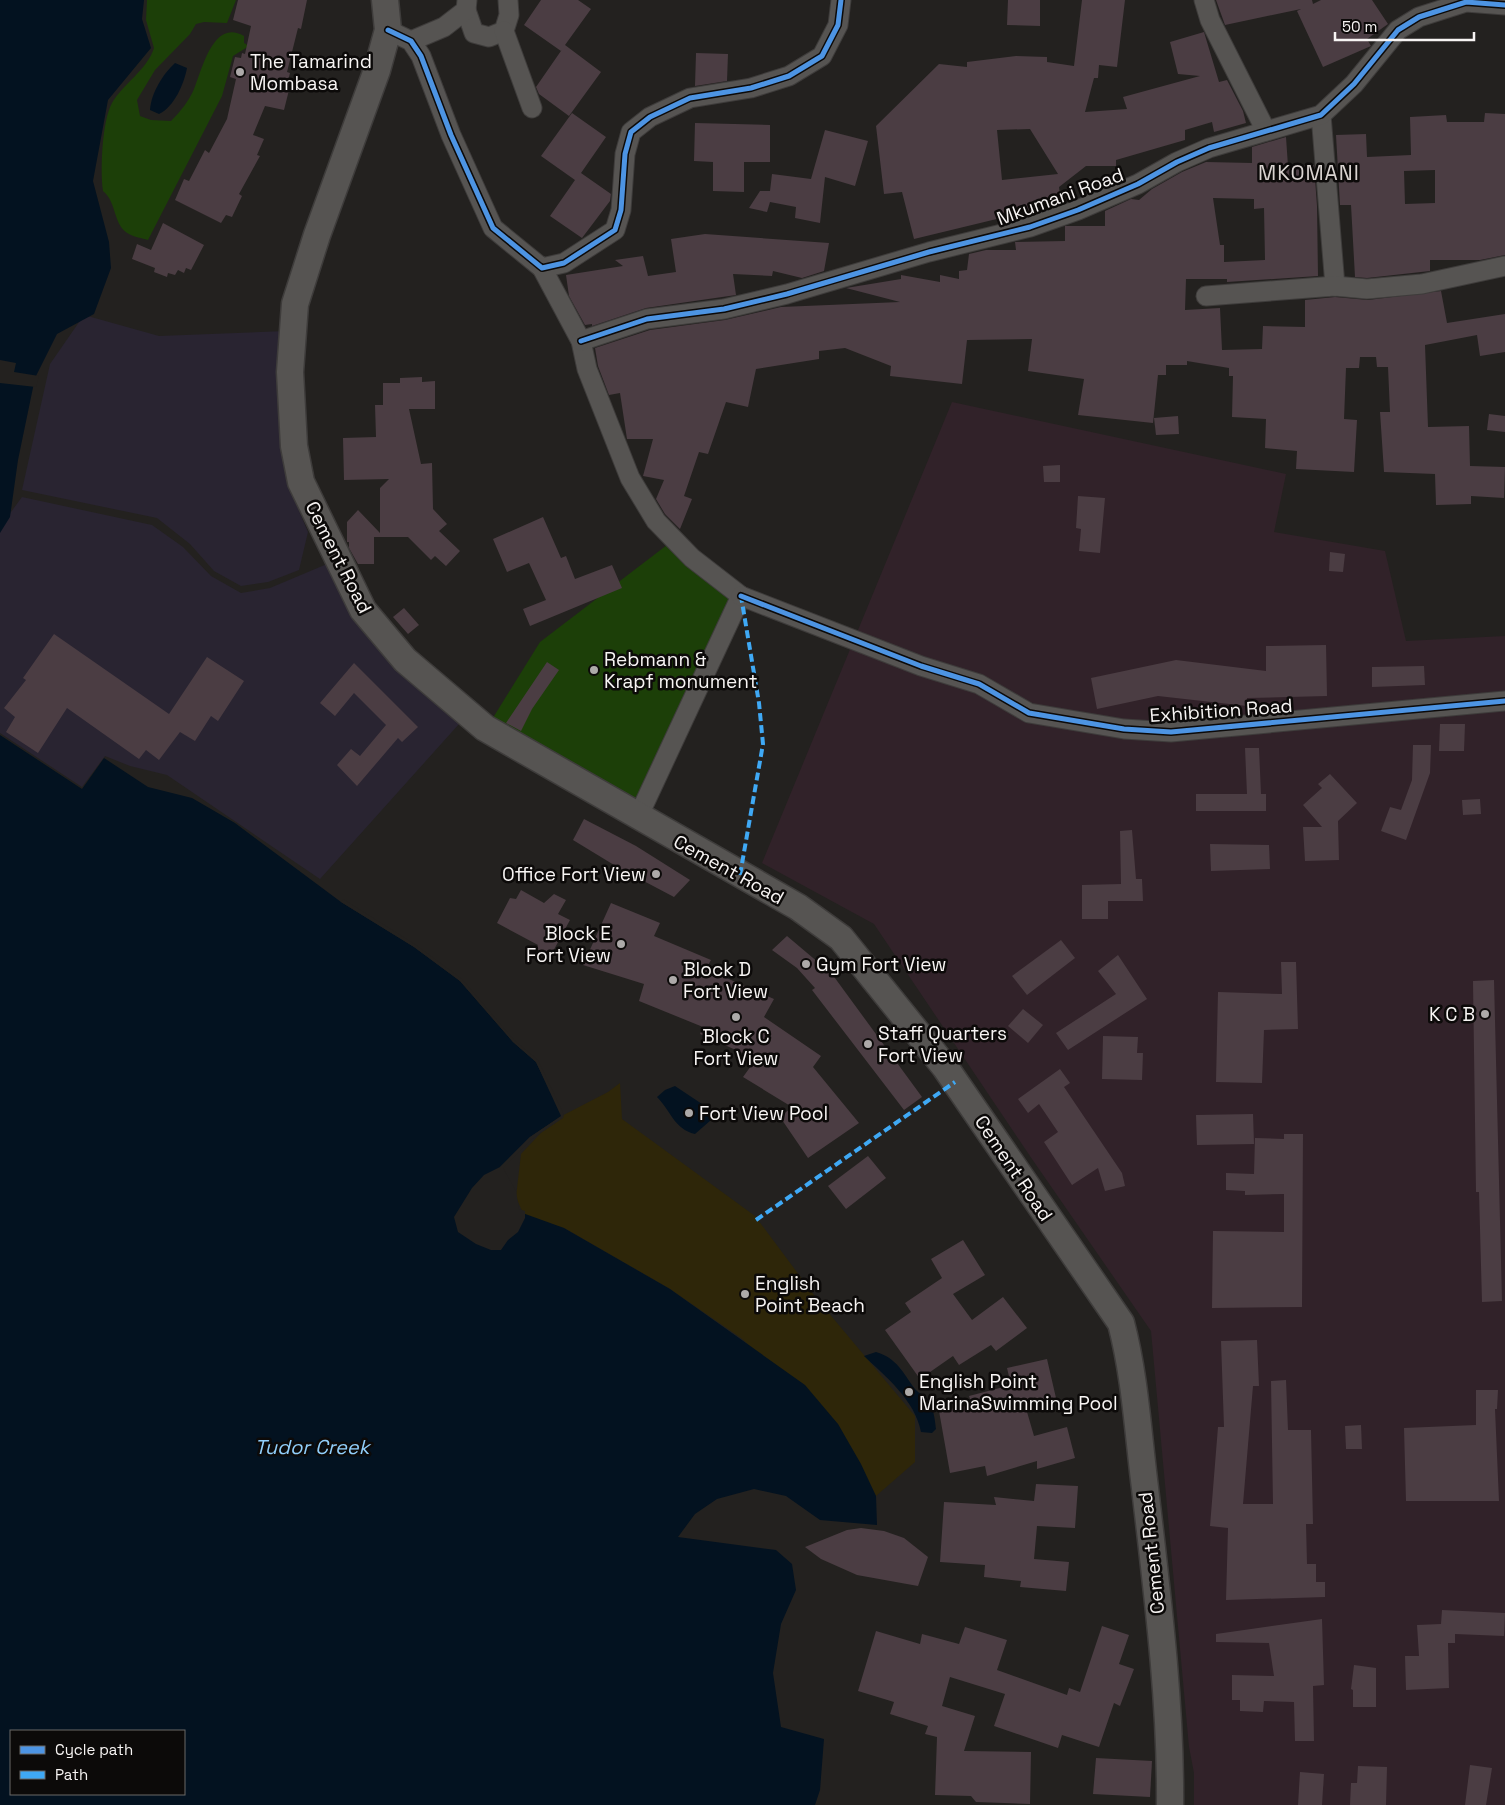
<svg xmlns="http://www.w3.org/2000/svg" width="1505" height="1805" viewBox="0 0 1505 1805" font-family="'Space Grotesk',sans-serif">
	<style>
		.commercial { fill: #312229 }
		.industrial { fill: #292431 }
		.green { fill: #1c3f08 }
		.sand { fill: #2e2609 }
		.water { fill: #031220; fill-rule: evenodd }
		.pier { fill: #23211f }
		.building { fill: #4b3d43; fill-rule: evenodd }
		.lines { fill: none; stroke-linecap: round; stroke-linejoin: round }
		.minor-casing { stroke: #3e3c3b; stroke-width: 21 }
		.secondary-casing { stroke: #3e3c3b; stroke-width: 29 }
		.minor { stroke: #565452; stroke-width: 19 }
		.secondary { stroke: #565452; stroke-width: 26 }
		.quiet { stroke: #3fa9f5; stroke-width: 4; stroke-dasharray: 8 4; stroke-linecap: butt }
		.cycleway-casing { stroke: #0c0a09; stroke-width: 8 }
		.cycleway { stroke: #4d94e3; stroke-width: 5 }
		.poi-dot { fill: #adaaa9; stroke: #0c0a09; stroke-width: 2 }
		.labels { text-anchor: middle; stroke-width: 5; stroke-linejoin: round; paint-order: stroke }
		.poi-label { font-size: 19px; fill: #f7f4f3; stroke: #0c0a09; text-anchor: start }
		.street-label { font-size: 19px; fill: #f7f4f3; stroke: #0c0a09 }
		.water-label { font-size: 20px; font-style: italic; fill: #91cffb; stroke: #0c0a09 }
		.quarter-label { font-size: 21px; letter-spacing: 1px; fill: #d9d3d0; stroke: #0c0a09 }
	</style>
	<rect width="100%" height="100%" fill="#23211f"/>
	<path class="commercial" d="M952 402 1286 474 1274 532 1385 551 1406 641 1505 636V1805H1194V1773L1189 1747 1151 1331 1032 1159 874 924 762 863Z"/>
	<g class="industrial">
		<path d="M84 315 159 336 286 331 280 380 282 455 291 492 308 532 299 570 268 582 241 586 214 571 190 544 157 518 22 490 50 364Z"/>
		<path d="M22 497 152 525 183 547 211 576 241 593 270 588 327 564 355 619 459 724 320 879 167 775 130 766 105 756 82 787 0 733V527Z"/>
	</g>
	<g class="green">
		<path d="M147 0H236L227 23 204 22 196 24 190 34 155 70 137 100 140 116 151 120 171 121C180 112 189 101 194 89 202 70 213 18 244 36V43L249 46 233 56 222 96 148 240C142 238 134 237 129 234 113 226 117 202 103 191 100 171 102 121 112 103 123 84 147 70 154 48L146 20Z"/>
		<path d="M667 545 741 596 634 815 491 721 540 642Z"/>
	</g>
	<path class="sand" d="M620 1083 622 1119 755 1216 817 1299 915 1416V1462L876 1496 838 1424 741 1338 670 1289 564 1228 525 1218 516 1197 521 1154 552 1121 608 1092Z"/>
	<g class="water">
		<path d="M0 0H144L142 19 151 48 108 100 93 181 109 242 111 268 94 314 57 334 35 378 18 460 10 517 0 533Z"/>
		<path d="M175 63 187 68C184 84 174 107 159 114L150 110C151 93 163 74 175 63Z"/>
		<path d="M0 735 82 789 104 758 148 787 192 798 235 823 341 902 414 947 460 981 513 1042 536 1062 562 1116 530 1137 500 1167 517 1211 564 1228 670 1289 805 1385 838 1424 861 1464 876 1496 877 1525 820 1520 786 1496 754 1489 717 1499 695 1514 678 1537 776 1550 792 1564 796 1590 781 1624 773 1673 781 1727 824 1739 820 1790 815 1805H0ZM11 1731H184V1794H11Z"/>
		<path d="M675 1086 705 1106 711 1120 695 1134C674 1129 671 1111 657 1097L665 1090Z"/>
		<path d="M876 1352C897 1358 903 1373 915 1389 918 1393 921 1393 924 1396 933 1402 935 1419 936 1429L932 1433 921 1432C915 1400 886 1377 864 1356Z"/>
	</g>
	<g class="pier">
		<path d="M0 360 16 363 14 372 39 376 36 387 0 383Z"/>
		<path d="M343 899 416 945 462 979 514 1040 538 1060 564 1115 563 1118 532 1139 503 1168 516 1191 519 1209 525 1211V1218L518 1232 508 1240 501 1250H491L476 1244 458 1232 454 1217 472 1188 484 1175 500 1167 530 1137 561 1116 536 1062 513 1042 460 981 414 947 341 902Z"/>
	</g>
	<g class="building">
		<path d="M238 0H307L301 29 298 28 287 72 290 73 287 85 290 86 284 110 265 106 253 135 264 139 257 155 260 156 239 194 242 196 232 217 226 215 221 223 175 200 184 179 189 181 205 150 209 153 227 119 236 79 230 77 235 57 241 58 242 53 245 54 251 26 233 20Z"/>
		<path d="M541 0H578L591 9 565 45 601 72 569 116 539 94 536 87 563 48 561 51 524 25Z"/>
		<path d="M1008 0H1040V26L1007 25Z"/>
		<path d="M1082 0H1125L1117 67 1099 65 1098 78H1094L1085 112 1127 109 1123 97 1200 76 1178 74 1170 42 1204 32 1219 82 1227 80 1243 111 1246 123 1214 132 1212 122 1185 130V140L1116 160V166H1086L1059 187 1061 204 1049 208 1005 213V217L914 239 902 192 884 194 876 126 939 64 967 67V62L1016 56 1047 57V62L1074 66ZM1030 129 1058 174 1002 180 997 130Z"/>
		<path d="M1216 0H1312L1313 4 1321 0H1372L1388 24 1367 39 1371 46 1323 67 1297 11 1301 9 1225 25Z"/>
		<path d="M696 53 728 54 727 81 695 86Z"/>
		<path d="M572 113 606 137 581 173 611 194 610 201 582 238 550 216 575 180 541 156Z"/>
		<path d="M1485 113 1505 114V255L1480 260H1430V271L1367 278 1355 277 1351 205H1340L1336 135 1366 134 1367 157 1411 155 1410 117 1446 115 1447 122H1484ZM1435 170V203L1405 204 1404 171Z"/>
		<path d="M695 123 770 125V162H744V192L713 191V162L694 161Z"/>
		<path d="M825 130 868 141 855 186 825 177 820 223 795 218 796 207 770 202 767 212 749 208 760 191H770L772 174 811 179Z"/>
		<path d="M1286 137 1288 166 1314 165 1317 206 1318 276 1227 282V279H1186L1185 310 1220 308 1222 350 1262 349 1263 326 1305 327V300L1335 297 1368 300 1441 291 1447 323 1505 314V352L1480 356 1477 335 1425 345 1428 427 1469 426 1470 466 1505 467 1504 498 1471 496V504L1436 505 1435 474 1384 472 1380 412H1390L1388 367H1377L1376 357H1360L1359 368H1346L1344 419 1357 420 1354 472 1296 469 1297 451 1265 448 1266 419 1232 417 1233 376H1229V368L1187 361V365H1166V375H1158L1153 423 1078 415 1084 379 1028 371 1032 339 967 340 962 384 890 376 891 366 845 348 819 351V359L756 369 748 407 726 402 708 454 699 452 684 496 692 499 680 529 665 514 656 499 664 480 643 476 653 439H627L620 393 609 395 598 366 595 348 650 330 725 320 781 307 900 302 846 288 901 279V275L940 282V275L959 279V271L967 270 969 254 986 250H1016L1015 242 1065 241V226H1105V211L1131 199 1139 200 1152 189 1182 172 1206 162 1252 163V147ZM1213 198 1254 199V209L1264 208 1265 260 1224 262V245H1220Z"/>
		<path d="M163 223 204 245 191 270 186 268 184 273 178 270 175 275 168 273 167 277 154 272 155 268 132 259 137 244 151 250Z"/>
		<path d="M705 234 829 243 824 271 802 278 773 271 772 276 733 274 736 295 646 308 592 326V324L585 325 569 296 566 275 623 266 615 260 643 256 648 276 676 272 671 239Z"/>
		<path d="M422 377V382L435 381V409H409L421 464 432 463 433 509 447 524 439 531 460 551 446 566 435 556 431 560 408 537H374V564H358L349 548V542H347V522L358 510 380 533V488L389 479 344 480 343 438 376 437 375 405H383V383H400V378Z"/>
		<path d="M1489 414 1505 416V432L1487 430Z"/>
		<path d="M1178 416 1179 434 1156 435 1154 418Z"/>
		<path d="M1060 465V482H1044L1043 466Z"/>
		<path d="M1078 496 1105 498 1100 553 1079 551 1081 529 1076 528Z"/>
		<path d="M543 517 561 558 566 556 575 579 612 565 622 588 530 626 523 609 546 600 529 563 507 572 493 539Z"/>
		<path d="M1330 552 1345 554 1343 572 1329 571Z"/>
		<path d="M404 608 419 625 408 634 393 617Z"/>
		<path d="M54 634 169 714 207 657 244 681 218 721 211 716 195 741 180 732 159 760 146 750 139 759 67 708 38 753 6 732 15 717 4 708 26 680 23 678Z"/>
		<path d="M1326 645 1327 696 1247 698V706L1158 696 1097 709 1091 678 1176 660 1266 671V646Z"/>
		<path d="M547 662 559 670 532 709 521 731 506 723Z"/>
		<path d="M354 663 418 727 402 742 398 738 357 786 337 765 351 749 360 756 386 725 354 693 335 716 320 703Z"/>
		<path d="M1424 666 1425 685 1372 687V667Z"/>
		<path d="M1440 724H1465L1464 751H1439Z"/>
		<path d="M1413 745H1431L1430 773 1406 840 1381 831 1390 807 1401 810 1412 780Z"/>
		<path d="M1245 748H1259L1261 794H1266V811H1196V794H1247Z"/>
		<path d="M1330 774 1357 803 1338 821 1339 860 1305 861 1303 827H1322L1303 805 1322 788 1318 784Z"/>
		<path d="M1480 799 1481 814 1463 815 1462 800Z"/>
		<path d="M584 819 636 846 690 880 674 897 619 868 573 840Z"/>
		<path d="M1132 830 1136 879H1142L1143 901H1108V919H1082V885L1121 884 1120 831Z"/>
		<path d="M1210 844 1269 845 1270 869 1211 871Z"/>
		<path d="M521 890 544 903 554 894 566 900 558 914 570 920 550 957 536 949 538 945 497 923 510 898 516 899Z"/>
		<path d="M611 903 660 923 654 936 711 960 706 969 774 999 764 1017 821 1056 813 1067 859 1123 808 1158 780 1117 792 1107 743 1077 756 1059 700 1034 703 1027 639 1001 644 984 583 965Z"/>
		<path d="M787 936 832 974 922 1097 904 1110 812 990 815 988 797 968 772 950Z"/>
		<path d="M1061 940 1075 958 1027 995 1012 976Z"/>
		<path d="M1118 955 1147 999 1068 1050 1056 1033 1116 994 1098 971Z"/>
		<path d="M1281 962H1296L1298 1029 1264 1030 1262 1083 1216 1082 1218 992 1282 994Z"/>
		<path d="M1494 980 1502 1301 1482 1302 1479 1192H1476L1473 981Z"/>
		<path d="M1023 1009 1043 1025 1028 1043 1008 1026Z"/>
		<path d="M1103 1036 1138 1037 1137 1053H1143L1142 1080 1102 1079Z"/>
		<path d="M1060 1069 1070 1083 1064 1087 1122 1173 1125 1186 1105 1191 1098 1168 1072 1185 1044 1142 1058 1132 1039 1104 1028 1113 1018 1099Z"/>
		<path d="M1253 1114 1254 1144 1197 1145 1196 1115Z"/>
		<path d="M1284 1134H1303L1302 1307 1212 1308 1213 1231 1284 1232V1194L1245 1195V1191L1226 1190V1173L1254 1174 1255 1138 1284 1139Z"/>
		<path d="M868 1156 886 1178 846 1209 828 1186Z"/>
		<path d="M963 1240 985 1275 953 1294 972 1320 1003 1297 1027 1328 996 1351 991 1345 959 1365 953 1356 920 1379 885 1330 911 1312 905 1303 942 1278 931 1259Z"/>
		<path d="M1257 1340 1259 1386H1253L1243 1504H1273L1271 1381 1286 1380 1288 1430H1311L1313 1524H1306L1307 1564H1316V1582H1325V1597L1226 1600 1228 1528 1210 1526 1218 1427H1224L1221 1341Z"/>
		<path d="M1047 1359 1056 1398 1025 1405 1034 1436 1067 1427 1075 1458 1037 1469V1461L987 1476 985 1466 950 1473 939 1411 972 1405 969 1396 1011 1385 1007 1368Z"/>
		<path d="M1476 1390H1498L1497 1409H1495L1499 1501H1406L1404 1428 1476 1425Z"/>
		<path d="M1361 1425 1362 1449H1346L1345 1426Z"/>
		<path d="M1036 1484 1078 1486 1075 1528 1037 1526 1034 1559 1069 1562 1066 1591 1020 1587 1021 1581 984 1577 985 1565 940 1562 944 1502 996 1505 994 1497 1034 1501Z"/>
		<path d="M861 1528 884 1531 904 1538 928 1557 918 1586 857 1575 821 1559 805 1547 847 1530Z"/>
		<path d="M1442 1610 1505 1613 1504 1636 1455 1634V1643H1448L1449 1688 1406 1690 1405 1656H1419L1417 1625 1441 1624Z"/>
		<path d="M1322 1619 1324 1685 1313 1686 1314 1741H1295L1294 1702 1264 1701 1263 1712 1240 1711V1700H1232V1675L1274 1676 1269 1643 1216 1642V1634Z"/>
		<path d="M1102 1626 1129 1635 1119 1664 1134 1669 1120 1706 1114 1703 1099 1747 1062 1735 1058 1748 994 1726 1005 1694 950 1677 942 1706 975 1716 964 1751 1031 1752 1030 1804 976 1802 971 1796 935 1795 937 1737 925 1734 928 1726 890 1714 894 1702 858 1691 876 1631 920 1644 922 1634 959 1644 965 1627 1007 1640 997 1670 1067 1695 1069 1688 1080 1692Z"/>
		<path d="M1354 1665 1376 1668V1707H1353V1690L1351 1689Z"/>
		<path d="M1096 1758 1152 1761 1150 1797 1093 1794Z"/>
		<path d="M1470 1765 1492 1768 1486 1805H1465Z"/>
		<path d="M1358 1766 1387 1767 1386 1805H1350L1351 1783H1357Z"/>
		<path d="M1300 1772 1324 1774 1322 1805H1298Z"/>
	</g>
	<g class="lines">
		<g class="minor-casing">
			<g id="minor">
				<path d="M1204 0 1210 20 1266 131"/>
				<path d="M466 10 474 33 489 37 504 31 509 15 508 0"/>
				<path d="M388 30 411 41 421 56 451 135 493 228 542 268 564 263 615 230 621 210 625 154 631 132 650 117 690 98 751 88 789 76 822 56 838 25 841 0"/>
				<path d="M504 31 532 108"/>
				<path d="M411 41 444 27 466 10 467 0"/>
				<path d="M1321 115 1335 286"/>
				<path d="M542 268 581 341 587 369 630 478 656 521 692 558 741 596 638 817"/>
				<path d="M1206 296 1335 286 1367 289 1422 284 1505 266"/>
				<path d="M581 341 647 319 724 309 787 294 929 252 1030 227 1078 210 1138 184 1177 162 1209 148 1321 115 1354 84 1398 30 1419 17 1466 2 1505 5"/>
				<path d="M741 596 921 666 979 684 1029 713 1124 729 1171 732 1505 701"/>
			</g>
		</g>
		<g class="secondary-casing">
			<path id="secondary" d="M385 0 388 30 377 70 317 235 295 304 290 372 294 446 301 482 363 610 405 660 485 728 798 907 841 938 945 1067 1121 1323C1135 1376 1138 1433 1145 1488 1157 1592 1171 1700 1170 1805"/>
		</g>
		<use href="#minor" class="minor"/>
		<use href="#secondary" class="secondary"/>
		<g class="quiet">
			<path d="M740 875 763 744 759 703 741 596"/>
			<path d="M756 1220 955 1082"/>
		</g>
		<g class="cycleway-casing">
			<g id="cycleway">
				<path d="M388 30 411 41 421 56 451 135 493 228 542 268 564 263 615 230 621 210 625 154 631 132 650 117 690 98 751 88 789 76 822 56 838 25 841 0"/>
				<path d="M581 341 647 319 724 309 787 294 929 252 1030 227 1078 210 1138 184 1177 162 1209 148 1321 115 1354 84 1398 30 1419 17 1466 2 1505 5"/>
				<path d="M741 596 921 666 979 684 1029 713 1124 729 1171 732 1505 701"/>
			</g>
		</g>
		<use href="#cycleway" class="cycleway"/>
	</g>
	<g class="poi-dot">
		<circle cx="240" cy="72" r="5"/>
		<circle cx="594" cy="670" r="5"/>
		<circle cx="656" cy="874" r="5"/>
		<circle cx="621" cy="944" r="5"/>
		<circle cx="806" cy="964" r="5"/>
		<circle cx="673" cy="980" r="5"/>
		<circle cx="1485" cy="1014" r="5"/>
		<circle cx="736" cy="1017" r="5"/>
		<circle cx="868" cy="1044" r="5"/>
		<circle cx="689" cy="1113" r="5"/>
		<circle cx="745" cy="1294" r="5"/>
		<circle cx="909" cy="1392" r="5"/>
	</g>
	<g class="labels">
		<g class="poi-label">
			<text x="250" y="68">The Tamarind<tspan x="250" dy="22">Mombasa</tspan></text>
			<text x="604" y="666">Rebmann &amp;<tspan x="604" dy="22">Krapf monument</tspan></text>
			<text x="646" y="881" text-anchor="end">Office Fort View</text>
			<text x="611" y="940" text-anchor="end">Block E<tspan x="611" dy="22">Fort View</tspan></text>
			<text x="816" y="971">Gym Fort View</text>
			<text x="683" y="976">Block D<tspan x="683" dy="22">Fort View</tspan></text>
			<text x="1475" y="1021" text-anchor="end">K C B</text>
			<text x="878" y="1040">Staff Quarters<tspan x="878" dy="22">Fort View</tspan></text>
			<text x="736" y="1043" text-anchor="middle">Block C<tspan x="736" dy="22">Fort View</tspan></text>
			<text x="699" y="1120">Fort View Pool</text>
			<text x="755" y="1290">English<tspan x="755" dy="22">Point Beach</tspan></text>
			<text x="919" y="1388">English Point<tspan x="919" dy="22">MarinaSwimming Pool</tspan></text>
		</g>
		<g class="street-label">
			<text transform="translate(1060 196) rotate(-20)" y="7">Mkumani Road</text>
			<text transform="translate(339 557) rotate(63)" y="7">Cement Road</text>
			<text transform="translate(1221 710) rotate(-4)" y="7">Exhibition Road</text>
			<text transform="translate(729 869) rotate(29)" y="7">Cement Road</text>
			<text transform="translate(1014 1168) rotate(56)" y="7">Cement Road</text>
			<text transform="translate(1151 1553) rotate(-96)" y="7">Cement Road</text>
		</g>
		<g class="water-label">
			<text x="312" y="1454">Tudor Creek</text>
		</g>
		<g class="quarter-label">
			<text x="1309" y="180">MKOMANI</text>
		</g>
	</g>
	<rect x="10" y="1730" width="175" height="65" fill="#0c0a09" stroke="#6a6867"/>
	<rect x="20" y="1746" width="25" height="8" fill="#4d94e3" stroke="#6a6867"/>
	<text x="55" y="1755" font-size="15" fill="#f7f4f3">Cycle path</text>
	<rect x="20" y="1771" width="25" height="8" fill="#3fa9f5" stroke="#6a6867"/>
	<text x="55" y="1780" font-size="15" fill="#f7f4f3">Path</text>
	<path d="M1335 32v8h139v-8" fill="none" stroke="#f7f4f3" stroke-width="2.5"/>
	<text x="1342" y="32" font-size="15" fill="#f7f4f3" stroke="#0c0a09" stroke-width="4" paint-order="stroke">50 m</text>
</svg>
